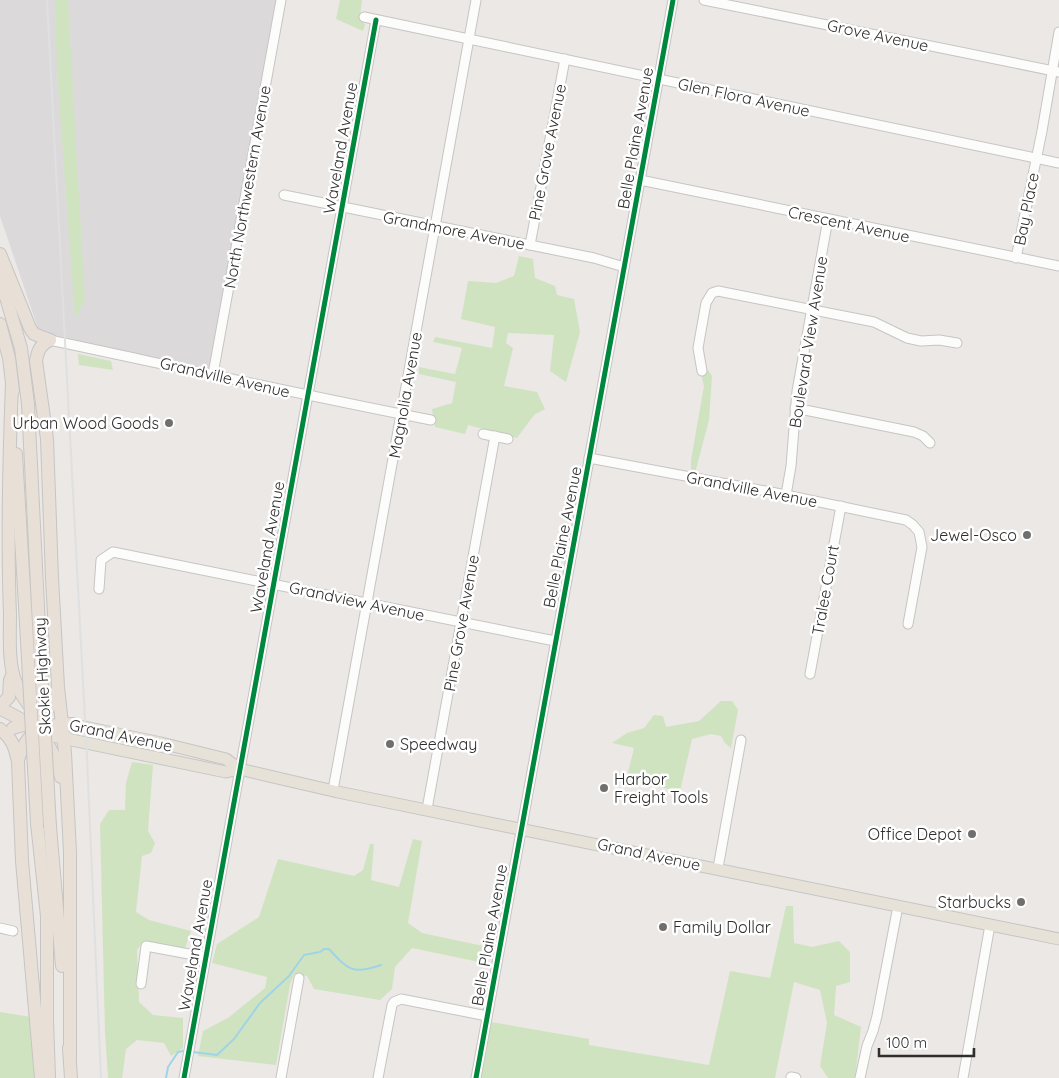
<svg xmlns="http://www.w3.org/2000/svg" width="1059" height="1078" viewBox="0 0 1059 1078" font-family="Quicksand,sans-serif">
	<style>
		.industrial { fill: #dcd9db }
		.green { fill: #d0e3c1 }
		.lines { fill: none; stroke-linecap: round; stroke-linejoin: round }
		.stream { stroke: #9fd4e6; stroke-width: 2 }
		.minor-casing { stroke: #c6c5c4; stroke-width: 11 }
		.major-casing { stroke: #c6c5c4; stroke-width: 13 }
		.highway-casing { stroke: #c6c5c4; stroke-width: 14 }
		.minor { stroke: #fcfcfb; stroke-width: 9 }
		.major { stroke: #e6e2d7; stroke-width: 11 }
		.highway { stroke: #e8dfd7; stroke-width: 12 }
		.rail { stroke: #dfe0e1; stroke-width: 2 }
		.highway-bridge-casing { stroke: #c6c5c4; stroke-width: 14; stroke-linecap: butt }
		.highway-bridge { stroke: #e8dfd7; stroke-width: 12 }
		.cycleway-casing { stroke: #fff; stroke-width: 8 }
		.cycleway { stroke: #00873e; stroke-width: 5 }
		.poi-dot { fill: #706f6e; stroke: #fff; stroke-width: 2 }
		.labels { text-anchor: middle; stroke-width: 5; stroke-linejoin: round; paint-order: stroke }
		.street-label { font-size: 16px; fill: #2e2e2e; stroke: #fff }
		.poi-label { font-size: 16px; fill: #2e2e2e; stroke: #fff; text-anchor: end }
	</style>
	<rect width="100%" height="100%" fill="#ebe8e5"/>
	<path class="industrial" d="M0 0H282L213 374 43 343 0 216Z"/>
	<g class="green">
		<path d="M55 0H68L85 301 75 319 57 71Z"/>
		<path d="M340 0H362L360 17 365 25 363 31 336 19Z"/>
		<path d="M519 256 533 259 535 278 555 286 557 295 574 299 580 332 566 382 550 371 554 335 508 333 506 343 513 348 504 386 537 392 545 409 534 415 517 438 468 425 465 434 435 427 432 409 452 403 456 382 419 374V367L455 374 462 348 433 342 435 337 492 348 495 327 461 319 468 281 496 283 514 276Z"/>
		<path d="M78 354 111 361 113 370 79 365Z"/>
		<path d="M708 370 712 376 709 420 695 473 691 472V460L704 386 701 374Z"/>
		<path d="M721 701H732L738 710 731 748 725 743 721 736 711 734 692 739 680 791 626 781 634 748 612 743 627 733 644 728 654 715 663 716 666 727 699 721Z"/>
		<path d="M132 762 153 765 148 831 155 843 151 853 142 856 136 912 149 920 191 931 185 948 143 941 137 950 139 1002 153 1015 183 1018V1048L171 1056 164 1043 137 1040 126 1049 122 1078H108L105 1032 100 824 109 810H125L126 783Z"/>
		<path d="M413 839 422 841 408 923 422 933 488 947 484 963 412 948 395 967 392 989 380 1000 314 989 307 976 294 974 290 985 276 1065 198 1056 203 1031 228 1018 265 988 267 977 212 963 217 944 259 917 278 859 354 876 363 870 370 844H374L371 880 399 887Z"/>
		<path d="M786 906H793L794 943 812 947 839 941 850 952V982L836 986 834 1015 861 1027 855 1078H828L820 1066 827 1023 820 990 794 982 775 1078H481L491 1022 589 1039V1045L709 1065 730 971 770 978Z"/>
		<path d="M0 1012 31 1017 37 1078H0Z"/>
	</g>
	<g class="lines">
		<g class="stream">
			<path d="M193 1052 217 1055 234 1039 260 1003 289 976 304 955 320 952 324 949H329C348 970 353 975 381 965"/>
			<path d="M166 1078 168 1067 178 1052 183 1051"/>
		</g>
		<g class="minor-casing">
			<g id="minor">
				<path d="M704 0 1059 72"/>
				<path d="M364 17 1059 163"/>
				<path d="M640 180 1059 266"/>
				<path d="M284 195 594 258 624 267"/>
				<path d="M530 245 565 59"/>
				<path d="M1016 258 1042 131 1059 32"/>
				<path d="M50 340C177 367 303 395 431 420"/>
				<path d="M702 371 698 348 706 303 712 293 718 291 874 322 907 338 921 341 939 340 957 343"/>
				<path d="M213 374 281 0"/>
				<path d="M795 408 914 432 923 436 930 443"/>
				<path d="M483 434 508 439"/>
				<path d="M589 458 776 493 906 520 913 525 919 532 922 547 908 624"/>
				<path d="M786 495 791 466 797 391 828 219"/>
				<path d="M99 589 101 560 113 552 555 641"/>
				<path d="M810 674 841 506"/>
				<path d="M333 790 476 0"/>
				<path d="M427 809 495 436"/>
				<path d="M718 868 741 740"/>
				<path d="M0 928 13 931"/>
				<path d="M141 984 146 946 205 957"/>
				<path d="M791 1077 796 1078"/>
				<path d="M184 1078 376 20"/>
				<path d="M281 1078 299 978"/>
				<path d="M378 1078 392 1005 394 1002 401 999 487 1016"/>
				<path d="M476 1078 673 0"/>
				<path d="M860 1078 867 1046 873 1031 877 1016 898 906"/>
				<path d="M963 1078 990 925"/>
			</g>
		</g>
		<g class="major-casing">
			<g id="major">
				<path d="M65 723 161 743 226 759 239 769 338 792 1059 939"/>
				<path d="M38 733 226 772 239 769"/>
			</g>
		</g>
		<g class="highway-casing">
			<g id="highway">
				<path d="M0 254 30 328 34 334 50 340"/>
				<path d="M0 277 21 348 28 404 39 627"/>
				<path d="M0 324 9 358 13 391"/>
				<path d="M50 340C40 345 38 350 36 361L47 439 52 578 58 687 65 753 70 852V1057"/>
				<path d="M12 383C9 460 7 538 10 615 10 635 8 665 16 683 25 706 47 725 67 738"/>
				<path d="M16 454 26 623"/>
				<path d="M0 706 9 697 10 680 13 674"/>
				<path d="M3 710C28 722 44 732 55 758 58 764 59 771 61 777"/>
				<path d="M13 728C37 722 50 714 57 690"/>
				<path d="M0 729C12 738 15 747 18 762L22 861 41 1078"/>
				<path d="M18 760C27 729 44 724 74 724"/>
				<path d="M37 823 47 916V1022L49 1077"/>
				<path d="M50 827 62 966"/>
				<path d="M69 1048 71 1078"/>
			</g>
		</g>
		<use href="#minor" class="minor"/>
		<use href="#major" class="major"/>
		<use href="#highway" class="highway"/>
		<path class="rail" d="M47 0 87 758 101 1078"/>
		<g class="highway-bridge-casing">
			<g id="highway-bridge">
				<path d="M26 623 37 823"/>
				<path d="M39 627 50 827"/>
			</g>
		</g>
		<use href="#highway-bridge" class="highway-bridge"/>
		<g class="cycleway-casing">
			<g id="cycleway">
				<path d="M184 1078 376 20"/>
				<path d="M476 1078 673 0"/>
			</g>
		</g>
		<use href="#cycleway" class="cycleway"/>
	</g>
	<g class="poi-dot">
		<circle cx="169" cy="423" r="5"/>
		<circle cx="1027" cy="535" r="5"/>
		<circle cx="390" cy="744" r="5"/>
		<circle cx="604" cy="788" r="5"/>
		<circle cx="972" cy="834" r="5"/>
		<circle cx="1021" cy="902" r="5"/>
		<circle cx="663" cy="927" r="5"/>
	</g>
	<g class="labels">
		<g class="street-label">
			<text transform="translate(878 35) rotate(12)" y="6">Grove Avenue</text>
			<text transform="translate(744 97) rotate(12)" y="6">Glen Flora Avenue</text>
			<text transform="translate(635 138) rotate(-80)" y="6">Belle Plaine Avenue</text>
			<text transform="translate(340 148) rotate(-80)" y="6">Waveland Avenue</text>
			<text transform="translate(547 152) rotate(-79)" y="6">Pine Grove Avenue</text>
			<text transform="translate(247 187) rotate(-80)" y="6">North Northwestern Avenue</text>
			<text transform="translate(1026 209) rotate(-79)" y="6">Bay Place</text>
			<text transform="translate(849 224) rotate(12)" y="6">Crescent Avenue</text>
			<text transform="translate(454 230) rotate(11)" y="6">Grandmore Avenue</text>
			<text transform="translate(808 342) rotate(-81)" y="6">Boulevard View Avenue</text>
			<text transform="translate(225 377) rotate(13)" y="6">Grandville Avenue</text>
			<text transform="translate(405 395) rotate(-80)" y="6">Magnolia Avenue</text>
			<text transform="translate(752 489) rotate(11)" y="6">Grandville Avenue</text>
			<text transform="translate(562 537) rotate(-79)" y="6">Belle Plaine Avenue</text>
			<text transform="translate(267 547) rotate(-80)" y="6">Waveland Avenue</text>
			<text transform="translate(825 590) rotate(-80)" y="6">Tralee Court</text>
			<text transform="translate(357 601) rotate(12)" y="6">Grandview Avenue</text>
			<text transform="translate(461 623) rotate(-80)" y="6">Pine Grove Avenue</text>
			<text transform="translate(42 676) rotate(-93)" y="6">Skokie Highway</text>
			<text transform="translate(121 735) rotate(12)" y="6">Grand Avenue</text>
			<text transform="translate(649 854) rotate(12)" y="6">Grand Avenue</text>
			<text transform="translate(489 935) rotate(-80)" y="6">Belle Plaine Avenue</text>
			<text transform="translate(195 945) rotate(-80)" y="6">Waveland Avenue</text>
		</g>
		<g class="poi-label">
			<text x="159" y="429">Urban Wood Goods</text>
			<text x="1017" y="541">Jewel-Osco</text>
			<text x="400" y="750" text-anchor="start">Speedway</text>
			<text x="614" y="785" text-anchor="start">Harbor<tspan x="614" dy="18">Freight Tools</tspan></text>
			<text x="962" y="840">Office Depot</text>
			<text x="1011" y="908">Starbucks</text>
			<text x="673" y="933" text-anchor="start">Family Dollar</text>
		</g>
	</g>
	<path d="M879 1048v8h95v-8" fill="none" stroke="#2e2e2e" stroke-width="2.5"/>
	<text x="886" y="1048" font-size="15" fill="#2e2e2e" stroke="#ffffff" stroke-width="4" paint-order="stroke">100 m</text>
</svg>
